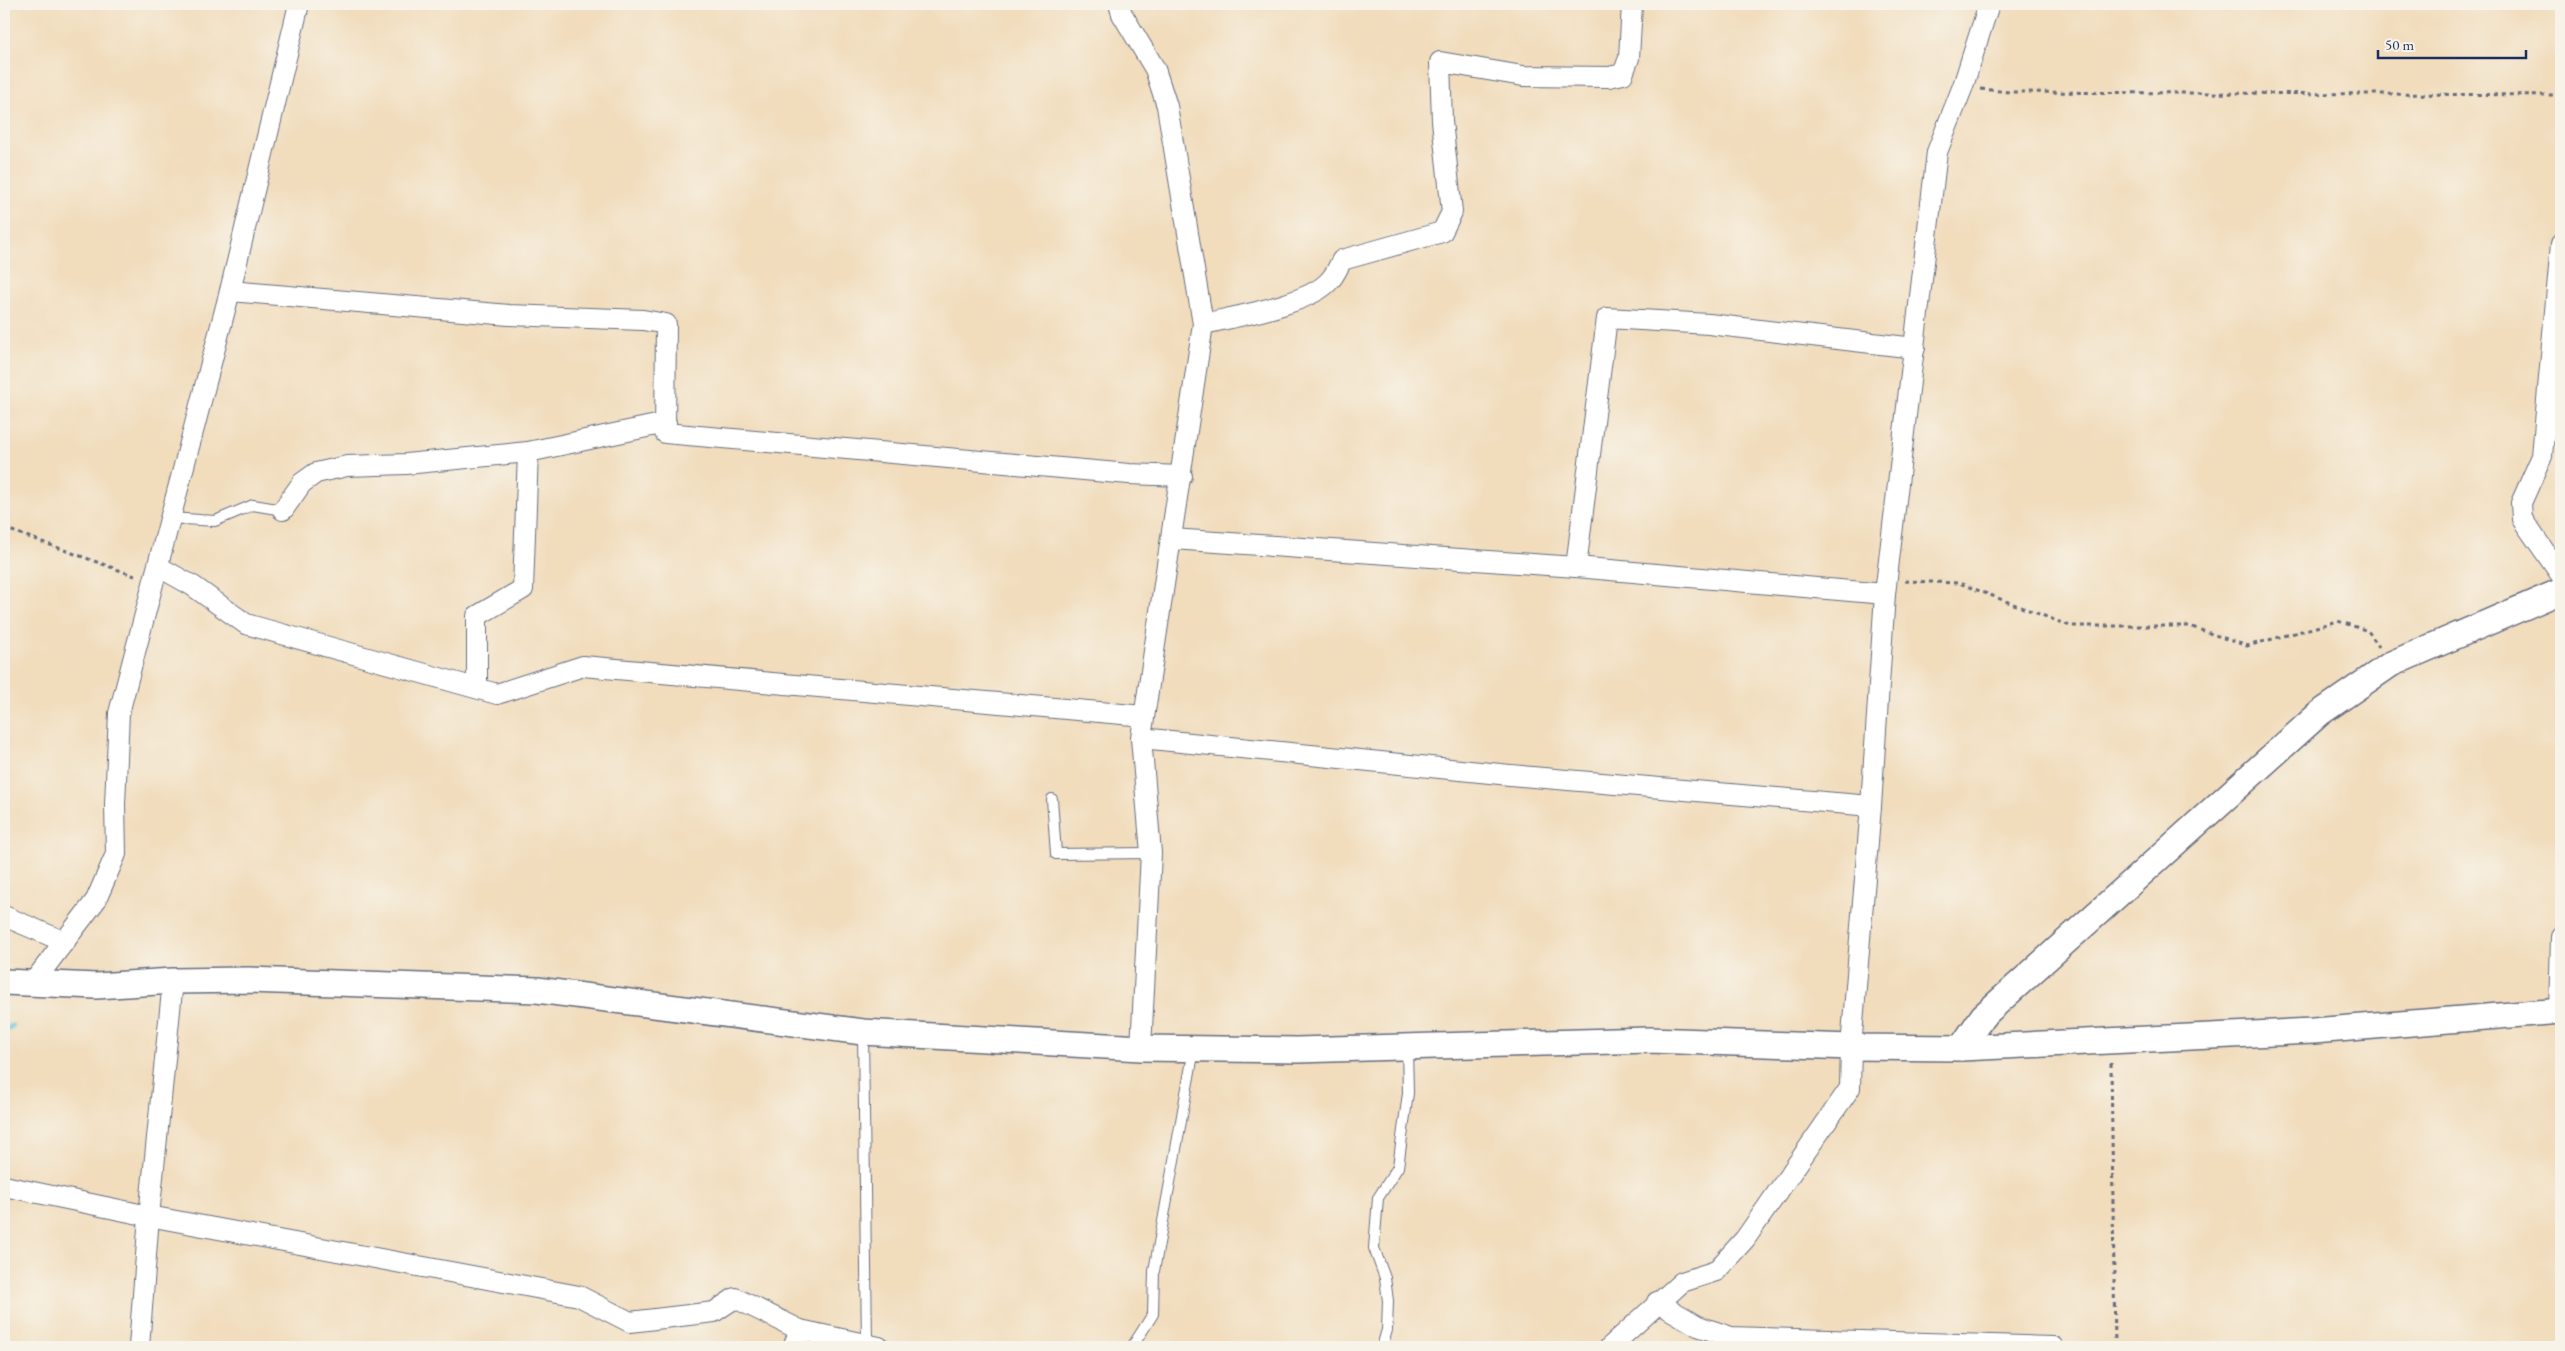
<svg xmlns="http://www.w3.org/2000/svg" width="2565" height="1351" viewBox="0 0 2565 1351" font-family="'EB Garamond',serif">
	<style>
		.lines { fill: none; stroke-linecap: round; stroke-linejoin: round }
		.stream { stroke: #5dc9d5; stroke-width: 5.5 }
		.service-casing { stroke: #666c7f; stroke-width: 12 }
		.minor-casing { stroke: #666c7f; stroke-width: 22 }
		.tertiary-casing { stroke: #666c7f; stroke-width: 28 }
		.path { stroke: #666c7f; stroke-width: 3; stroke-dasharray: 4 4; stroke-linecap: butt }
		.service { stroke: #fff; stroke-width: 10 }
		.minor { stroke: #fff; stroke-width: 20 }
		.tertiary { stroke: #fff; stroke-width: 25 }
	</style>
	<rect width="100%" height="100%" fill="#f7f3e8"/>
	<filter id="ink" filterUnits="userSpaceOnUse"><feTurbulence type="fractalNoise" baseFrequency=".02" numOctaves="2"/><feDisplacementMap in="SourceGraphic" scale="10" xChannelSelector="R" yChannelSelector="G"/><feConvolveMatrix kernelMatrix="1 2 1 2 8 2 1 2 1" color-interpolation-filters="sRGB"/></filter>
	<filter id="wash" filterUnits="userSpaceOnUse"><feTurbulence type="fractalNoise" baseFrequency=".0096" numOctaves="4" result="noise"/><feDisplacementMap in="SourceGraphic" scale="20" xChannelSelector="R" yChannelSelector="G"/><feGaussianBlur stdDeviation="1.12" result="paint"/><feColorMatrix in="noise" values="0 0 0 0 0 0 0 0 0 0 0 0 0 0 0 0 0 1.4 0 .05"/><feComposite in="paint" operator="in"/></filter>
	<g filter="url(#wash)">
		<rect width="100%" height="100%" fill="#f1dcbb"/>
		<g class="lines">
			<path class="stream" d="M4 1032 12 1026"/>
		</g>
	</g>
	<g filter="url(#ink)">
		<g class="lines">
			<g class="service-casing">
				<g id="service">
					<path d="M170 518 215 521 253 505 283 510"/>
					<path d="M1052 799 1056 854 1151 853"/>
					<path d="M863 1032 867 1344"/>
					<path d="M1132 1347 1153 1314 1154 1271 1194 1049"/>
					<path d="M1382 1347 1387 1330 1388 1301 1385 1278 1374 1248 1378 1198 1398 1167 1408 1093 1407 1047"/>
				</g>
			</g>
			<g class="minor-casing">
				<g id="minor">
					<path d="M1119 4 1122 14 1155 69 1167 106 1203 324 1141 738 1510 775 1871 806"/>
					<path d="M2561 244 2542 456 2521 503 2522 519 2561 575"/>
					<path d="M230 291 509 315 643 320 666 324 665 433 1129 474 1182 476"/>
					<path d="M1203 324C1233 317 1311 304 1330 280 1335 275 1338 267 1342 260L1442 232 1452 212 1442 121 1440 62 1523 76 1609 77 1623 74 1629 58 1632 4"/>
					<path d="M283 510 302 483 316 473 347 466 406 464 528 452 666 423"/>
					<path d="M1172 539 1576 567 1885 594"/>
					<path d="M159 567 193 586 246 624 497 694 583 666 1144 716"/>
					<path d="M1576 567 1607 318 1709 324 1915 348"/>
					<path d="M477 688V616L523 589 528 452"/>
					<path d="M4 916 65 942"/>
					<path d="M32 984 96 900 116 854 115 804 119 713 230 291 299 4"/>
					<path d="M2559 1011 2561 937"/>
					<path d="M1141 1048 1151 853 1141 738"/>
					<path d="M4 1186 149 1216 579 1296 630 1322 714 1312 735 1298 800 1330 879 1347"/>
					<path d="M1657 1302 1698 1326 1731 1337 2053 1347"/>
					<path d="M139 1347 149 1216 173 981"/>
					<path d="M793 1347 800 1330"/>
					<path d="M1610 1347 1682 1282 1716 1271 1745 1239 1850 1088 1851 1047 1871 806 1885 594 1937 152 1963 86 1989 4"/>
				</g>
			</g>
			<g class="tertiary-casing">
				<g id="tertiary">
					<path d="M4 982 96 986 173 981 248 980 537 990 863 1032 1141 1048 1297 1050 1649 1040 1851 1047 1961 1048 2313 1031 2561 1011"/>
					<path d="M1961 1048 1983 1016 2320 713 2391 664 2561 591"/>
				</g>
			</g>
			<g class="path">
				<path d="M1981 89 2009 92 2561 95"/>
				<path d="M4 528 135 576"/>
				<path d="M1905 581 1959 583 2070 626H2189L2247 646 2338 621 2368 631 2379 647"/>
				<path d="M2111 1063 2115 1347"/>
			</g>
			<use href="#service" class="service"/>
			<use href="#minor" class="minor"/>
			<use href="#tertiary" class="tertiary"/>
		</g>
	</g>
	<rect width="2565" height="1351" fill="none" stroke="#f7f3e8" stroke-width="20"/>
	<path d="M2378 50v8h148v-8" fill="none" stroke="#1b2f5e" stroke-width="2.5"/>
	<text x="2385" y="50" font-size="15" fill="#1b2f5e" stroke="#f7f3e8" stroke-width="4" paint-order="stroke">50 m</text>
</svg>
